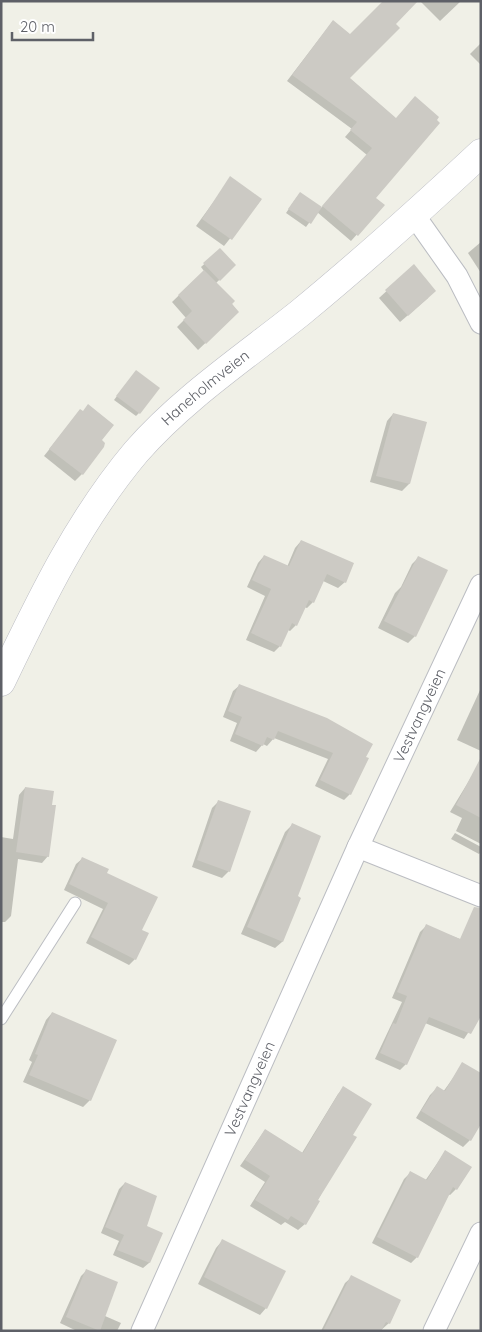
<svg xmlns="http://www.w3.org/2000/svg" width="482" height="1332" viewBox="0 0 482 1332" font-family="Quicksand,sans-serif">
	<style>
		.shadow { fill: #0003 }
		.building { fill: #cccac4 }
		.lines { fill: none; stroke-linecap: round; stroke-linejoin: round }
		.lane-casing { stroke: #bbbdc2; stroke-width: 13 }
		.street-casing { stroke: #bbbdc2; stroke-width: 23 }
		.secondary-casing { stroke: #bcbdc4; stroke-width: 29 }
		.lane { stroke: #fff; stroke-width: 11 }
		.street { stroke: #fff; stroke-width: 21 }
		.secondary { stroke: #fff; stroke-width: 28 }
		.labels { text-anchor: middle; stroke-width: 4.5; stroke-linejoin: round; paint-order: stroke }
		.street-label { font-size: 15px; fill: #5e6067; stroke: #fff }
	</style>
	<rect width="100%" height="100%" fill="#f0f0e7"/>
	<g class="shadow">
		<path d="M420 1H461L440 21Z"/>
		<path d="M333 21 350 35 394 24 349 78 396 119 375 198 383 205 351 241 317 212 306 227 286 213 297 197 321 208 367 155 345 137 352 129 287 81Z"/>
		<path d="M481 43V65L470 54Z"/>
		<path d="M231 178 261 200 224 246 196 226Z"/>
		<path d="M481 242V273L468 253Z"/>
		<path d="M220 250 235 265 216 283 238 312 198 350 177 327 186 318 172 302 204 271 201 267Z"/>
		<path d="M414 266 428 298 400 322 379 298Z"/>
		<path d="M133 375 139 413 136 416 114 400Z"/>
		<path d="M393 414 425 423 409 484 402 491 370 482 387 421Z"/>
		<path d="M74 418 82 474 75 481 44 456Z"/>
		<path d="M301 541 345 582 338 588 323 581 313 602 307 608 304 607 296 625 290 631 288 630 280 646 274 652 246 640 265 596 247 587 258 563 264 556 287 567 295 548Z"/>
		<path d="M419 557 415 636 408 643 378 628 395 593 401 587 412 564Z"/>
		<path d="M240 685 365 757 350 794 344 800 315 786 328 759 274 738 267 746 263 744 256 752 230 741 237 723 223 717 233 691Z"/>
		<path d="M481 688V751L457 740Z"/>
		<path d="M481 761V844L456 831 462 818 450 812Z"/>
		<path d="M25 788 48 856 42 863 18 859 11 916 5 922H1V837L13 839 19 795Z"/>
		<path d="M219 801 229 871 222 878 192 867 212 808Z"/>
		<path d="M292 825 296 897 299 899 282 942 275 948 241 934 285 832Z"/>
		<path d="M455 833 481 847V852L479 854 451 839Z"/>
		<path d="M82 859 105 873 140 930 135 959 129 965 86 943 103 909 64 890 76 864Z"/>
		<path d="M426 926 460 939 481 1013 464 1039 425 1023 406 1064 400 1070 375 1059 402 1002 392 998 420 932Z"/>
		<path d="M52 1013 90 1100 83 1107 23 1082 32 1062 29 1060 46 1020Z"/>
		<path d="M463 1064 470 1140 463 1147 416 1118 430 1095 437 1088 443 1092Z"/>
		<path d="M344 1088 352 1136 305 1224 298 1230 285 1222 281 1225 250 1206 265 1182 240 1166 265 1130 302 1153 338 1094Z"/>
		<path d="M445 1152 456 1189 450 1195 448 1194 417 1257 411 1263 372 1243 404 1179 410 1173 425 1181Z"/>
		<path d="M125 1183 145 1227 161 1233 149 1263 143 1268 113 1255 119 1241 101 1233 119 1189Z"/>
		<path d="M222 1241 266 1308 260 1315 198 1284 216 1248Z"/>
		<path d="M87 1270 105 1316 121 1323 117 1331H77L60 1323 81 1276Z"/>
		<path d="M352 1277 389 1323 380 1331H321L345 1283Z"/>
	</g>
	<g class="building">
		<path d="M383 1H418L396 24 400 28 350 78 396 118 415 96 439 117 437 120 440 123 376 198 385 205 358 236 322 206 372 148 350 130 357 122 292 75 333 20 350 34Z"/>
		<path d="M230 176 262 199 232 240 202 219Z"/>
		<path d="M300 192 322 207 311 224 288 209Z"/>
		<path d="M220 248 236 265 220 281 203 263Z"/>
		<path d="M414 264 436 291 408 316 385 290Z"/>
		<path d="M204 270 235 301 232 304 239 312 206 344 183 320 192 311 178 295Z"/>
		<path d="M136 370 160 388 140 414 116 396Z"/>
		<path d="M88 404 114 425 102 440 105 443 104 447 83 475 49 449 80 409 83 411Z"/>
		<path d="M393 413 427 422 410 484 376 476Z"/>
		<path d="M301 540 354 563 346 583 327 574 314 603 309 600 297 626 292 623 281 647 251 633 271 589 252 580 264 555 289 566Z"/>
		<path d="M418 556 448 570 416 637 384 621Z"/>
		<path d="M239 684 327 718 373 744 366 757 369 758 351 795 320 780 333 753 278 731 274 740 267 737 263 746 235 734 242 717 228 711Z"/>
		<path d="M481 757V818L456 805Z"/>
		<path d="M25 787 54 791 52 805H56L49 857 16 852Z"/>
		<path d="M218 800 251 811 230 872 197 860Z"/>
		<path d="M292 823 321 836 298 896 301 898 283 942 247 927Z"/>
		<path d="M82 857 109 869 107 873 158 897 142 930 149 933 136 960 91 937 108 903 69 884Z"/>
		<path d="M474 907 481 908V1016L471 1034 429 1017 407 1065 380 1053 393 1023 396 1024 407 996 397 992 426 924 460 939Z"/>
		<path d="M52 1012 117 1040 91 1101 29 1075 38 1055 35 1054Z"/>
		<path d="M462 1062 481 1073V1124L471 1141 421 1111 437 1086 445 1091Z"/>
		<path d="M343 1086 372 1104 353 1135 357 1137 318 1200 320 1201 306 1225 291 1216 288 1220 255 1200 270 1176 245 1160 265 1129 303 1153Z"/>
		<path d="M445 1150 472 1167 457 1190 453 1187 418 1258 377 1237 410 1171 427 1180Z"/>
		<path d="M125 1182 157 1196 147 1226 163 1233 150 1263 117 1250 124 1235 105 1227Z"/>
		<path d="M222 1239 286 1271 267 1309 204 1277Z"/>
		<path d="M86 1269 118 1282 100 1331 66 1317Z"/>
		<path d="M351 1275 401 1300 390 1324 386 1322 381 1331H323Z"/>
	</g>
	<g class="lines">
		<g class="lane-casing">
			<path id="lane" d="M1 1019 75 903"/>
		</g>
		<g class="street-casing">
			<g id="street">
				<path d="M414 215 457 276 481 323"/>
				<path d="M358 847 481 896"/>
				<path id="s1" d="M142 1331 358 847 481 585"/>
				<path d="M434 1331 481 1233"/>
			</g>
		</g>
		<g class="secondary-casing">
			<g id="secondary">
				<path id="s2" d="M1 682C40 601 78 521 136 452 182 399 246 356 300 313 362 262 422 208 481 153"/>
			</g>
		</g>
		<use href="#lane" class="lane"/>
		<use href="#street" class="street"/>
		<use href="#secondary" class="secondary"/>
	</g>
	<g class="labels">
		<g class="street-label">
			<text dy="5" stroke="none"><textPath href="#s2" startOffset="362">Haneholmveien</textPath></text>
			<text dy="5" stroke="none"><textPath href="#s1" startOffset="675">Vestvangveien</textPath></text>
			<text dy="5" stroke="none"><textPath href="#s1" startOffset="265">Vestvangveien</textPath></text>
		</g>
	</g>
	<rect width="482" height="1332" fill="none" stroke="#5e6067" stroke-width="5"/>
	<path d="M12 32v8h81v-8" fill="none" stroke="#5e6067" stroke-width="2.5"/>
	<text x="20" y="32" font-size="15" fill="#5e6067" stroke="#ffffff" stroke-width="4" paint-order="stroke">20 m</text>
</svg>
